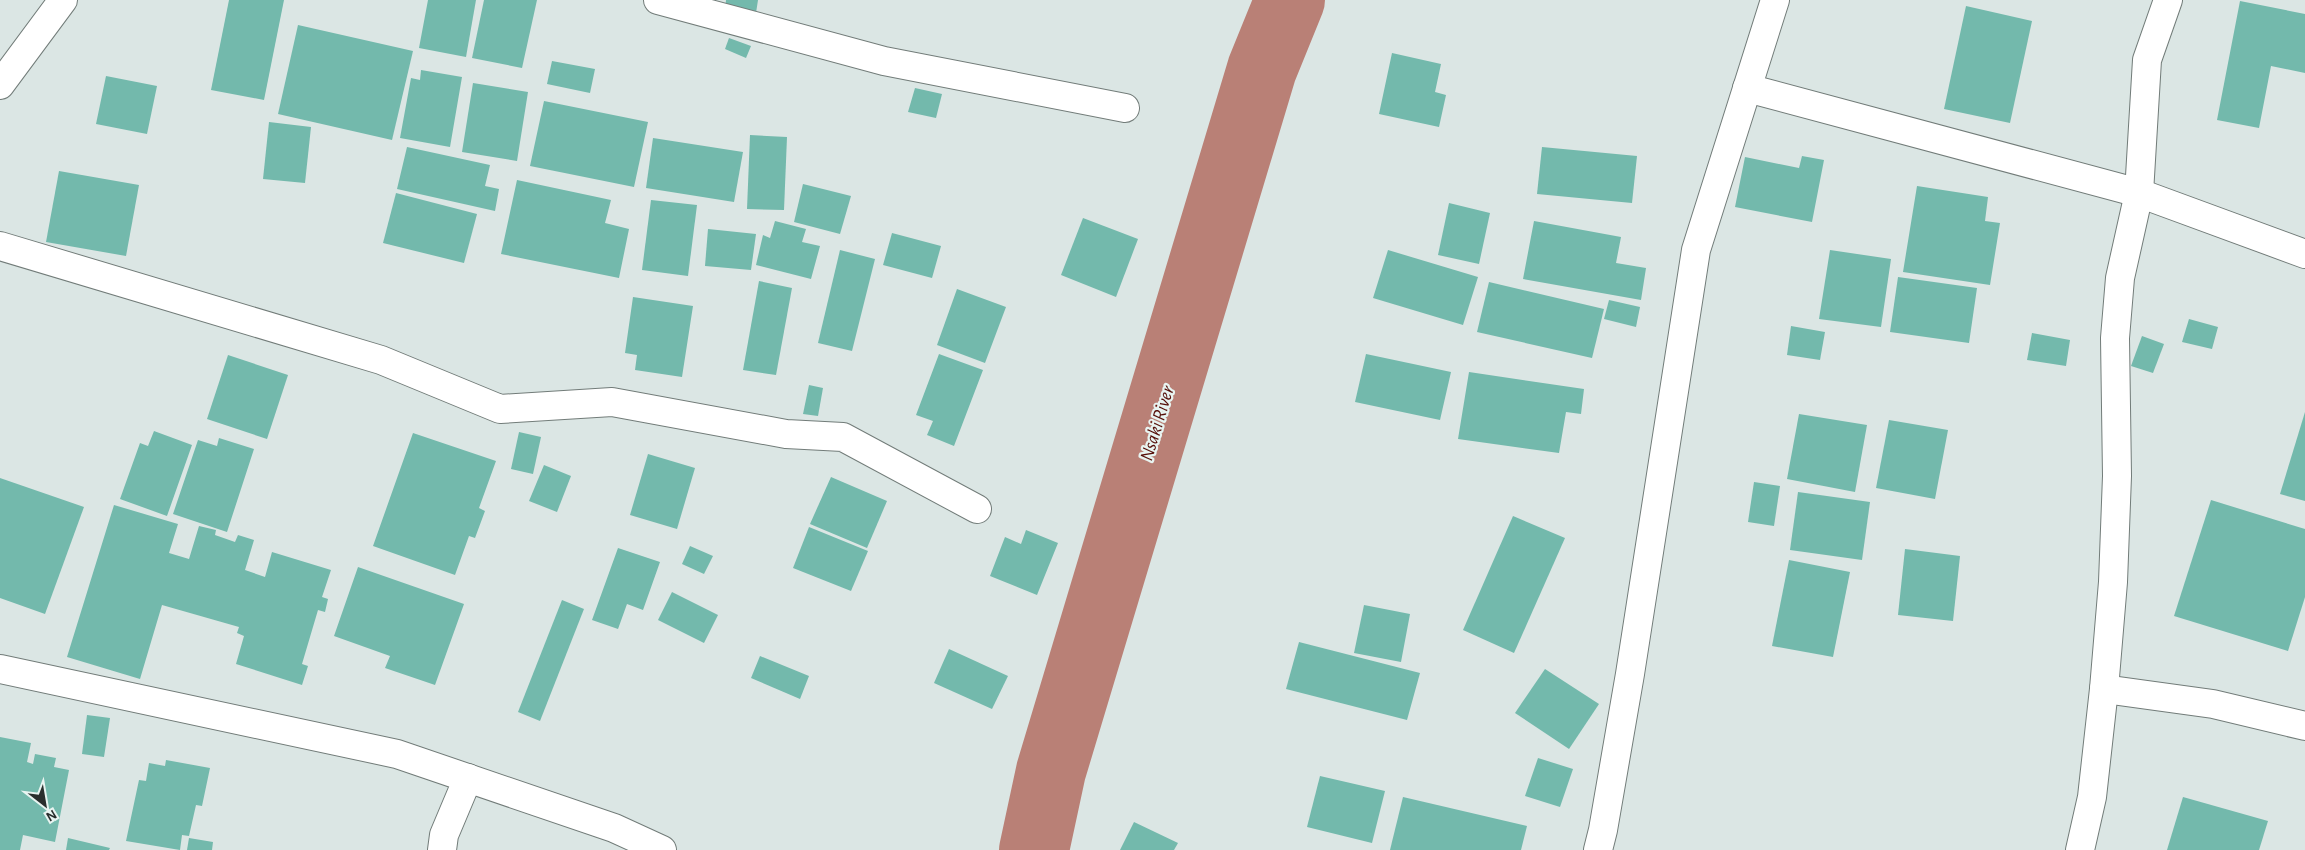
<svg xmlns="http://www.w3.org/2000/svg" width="2305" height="850" viewBox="0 0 2305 850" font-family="'Alegreya Sans',sans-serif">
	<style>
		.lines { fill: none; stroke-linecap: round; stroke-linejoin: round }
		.river { stroke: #b98076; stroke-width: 70 }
		.building { fill: #73b9ac }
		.minor-casing { stroke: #727c79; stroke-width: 30 }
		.minor { stroke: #fff; stroke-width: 28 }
		.labels { text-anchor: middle; stroke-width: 4.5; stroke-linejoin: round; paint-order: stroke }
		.water-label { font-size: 19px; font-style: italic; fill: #560f09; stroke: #e8f4f1 }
	</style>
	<rect width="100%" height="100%" fill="#dbe6e4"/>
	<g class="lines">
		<path class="river" d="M1034 850 1051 771 1262 69 1290 0"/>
	</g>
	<g class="building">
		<path d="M229 0H284L264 100 211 90Z"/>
		<path d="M428 0H476L466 57 419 48Z"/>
		<path d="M484 0H537L522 68 472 58Z"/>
		<path d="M726 0H758L756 13 725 10Z"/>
		<path d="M2240 1 2305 14V73L2271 66 2259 128 2217 120Z"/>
		<path d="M1966 6 2032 21 2010 123 1944 109Z"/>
		<path d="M298 25 413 51 392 140 278 114Z"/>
		<path d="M729 38 751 46 746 58 725 49Z"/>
		<path d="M1392 53 1441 64 1435 92 1446 95 1439 127 1379 114Z"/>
		<path d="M552 61 595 69 590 93 547 84Z"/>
		<path d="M421 70 462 77 450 147 400 138 411 78 420 80Z"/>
		<path d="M106 76 157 86 147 134 96 124Z"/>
		<path d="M473 83 528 92 517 161 462 152Z"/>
		<path d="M915 88 942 94 936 118 908 112Z"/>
		<path d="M544 101 648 122 634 187 530 166Z"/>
		<path d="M269 122 311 127 305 183 263 179Z"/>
		<path d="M750 135 787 137 784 210 747 209Z"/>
		<path d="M653 138 743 152 734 202 646 188Z"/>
		<path d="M407 147 490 165 485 186 499 189 495 211 397 189Z"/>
		<path d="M1542 147 1637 156 1632 203 1537 194Z"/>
		<path d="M1802 156 1824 160 1812 222 1735 207 1745 157 1799 168Z"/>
		<path d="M59 171 139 185 126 256 46 242Z"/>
		<path d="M517 180 611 200 605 223 629 229 619 278 501 254Z"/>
		<path d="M803 184 851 196 840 234 794 222Z"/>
		<path d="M1917 186 1988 197 1985 221 2000 223 1990 285 1903 272Z"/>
		<path d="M396 193 477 214 464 263 383 243Z"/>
		<path d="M651 200 697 205 688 276 642 270Z"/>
		<path d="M1449 203 1490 213 1479 264 1438 255Z"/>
		<path d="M1083 218 1138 239 1116 297 1061 275Z"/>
		<path d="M775 221 806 229 802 242 820 246 811 279 756 265 763 235 770 238Z"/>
		<path d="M1534 221 1621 237 1616 263 1646 268 1641 300 1523 279Z"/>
		<path d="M708 229 756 234 751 270 705 266Z"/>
		<path d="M892 233 941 246 932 278 883 265Z"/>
		<path d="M840 250 875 259 852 351 818 343Z"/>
		<path d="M1388 250 1478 277 1463 325 1373 298Z"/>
		<path d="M1830 250 1891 259 1881 327 1819 319Z"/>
		<path d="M1898 277 1977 288 1969 343 1890 332Z"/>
		<path d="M759 281 792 288 776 375 743 370Z"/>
		<path d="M1489 282 1604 309 1592 358 1477 332Z"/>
		<path d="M957 289 1006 307 985 363 937 345Z"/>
		<path d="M633 297 693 306 682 377 635 370 637 355 625 353Z"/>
		<path d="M1609 300 1640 307 1636 327 1604 319Z"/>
		<path d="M2189 319 2218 327 2212 349 2182 342Z"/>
		<path d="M1791 326 1825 332 1820 360 1787 355Z"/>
		<path d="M2032 333 2070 340 2066 366 2027 360Z"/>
		<path d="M2142 336 2164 344 2153 373 2131 366Z"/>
		<path d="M939 354 983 370 954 446 927 435 933 421 916 415Z"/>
		<path d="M1366 354 1451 372 1440 420 1355 402Z"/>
		<path d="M228 355 288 375 267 439 207 419Z"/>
		<path d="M1469 372 1584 389 1581 414 1566 412 1559 453 1458 439Z"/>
		<path d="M809 385 823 388 818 416 803 414Z"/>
		<path d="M2305 412V501L2280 494Z"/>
		<path d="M1799 414 1867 425 1855 492 1787 479Z"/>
		<path d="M1889 420 1948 430 1935 499 1876 488Z"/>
		<path d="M154 431 192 445 167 516 120 499 140 443 148 446Z"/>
		<path d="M519 432 541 437 533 474 511 469Z"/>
		<path d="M413 433 496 461 479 508 485 511 475 538 469 536 455 575 373 546Z"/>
		<path d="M219 438 254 449 227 532 173 514 198 440 217 446Z"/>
		<path d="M648 454 695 468 677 529 630 515Z"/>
		<path d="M544 465 571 476 557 512 529 501Z"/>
		<path d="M831 477 887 501 867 548 810 524Z"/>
		<path d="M0 478 84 507 45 614 0 598Z"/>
		<path d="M1754 482 1780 486 1774 526 1748 522Z"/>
		<path d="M1798 492 1870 502 1862 560 1790 550Z"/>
		<path d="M2211 500 2305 529V597L2288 651 2174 616Z"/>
		<path d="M114 505 178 524 169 553 189 559 199 526 216 530 215 535 235 542 238 535 254 540 245 570 265 577 272 552 331 570 322 597 328 599 325 612 318 610 302 664 308 666 302 685 236 664 244 636 237 633 239 627 162 605 140 679 67 657Z"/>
		<path d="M1513 516 1565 538 1514 653 1463 630Z"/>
		<path d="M809 527 868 551 851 591 793 568Z"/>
		<path d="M1026 530 1058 543 1037 595 990 576 1005 537 1021 544Z"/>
		<path d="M690 546 713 556 704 574 682 564Z"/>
		<path d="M618 548 660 562 643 610 627 604 618 629 592 620Z"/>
		<path d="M1905 549 1960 556 1953 621 1898 615Z"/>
		<path d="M1789 560 1850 572 1833 657 1772 646Z"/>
		<path d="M358 567 464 604 435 685 385 668 390 656 334 636Z"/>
		<path d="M672 592 718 615 704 643 658 620Z"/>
		<path d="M562 600 584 609 540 721 518 712Z"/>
		<path d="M1364 605 1410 614 1401 662 1354 653Z"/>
		<path d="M1299 642 1420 673 1407 720 1286 689Z"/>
		<path d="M949 649 1008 676 992 709 934 683Z"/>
		<path d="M760 656 809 676 800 699 751 678Z"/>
		<path d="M1545 669 1599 704 1569 749 1515 713Z"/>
		<path d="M87 715 110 718 104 757 82 754Z"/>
		<path d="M0 737 31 743 27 762 33 764 35 754 56 758 54 767 69 770 55 842 23 835 20 850H0Z"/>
		<path d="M1538 758 1573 769 1560 807 1525 796Z"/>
		<path d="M166 760 210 768 202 806 196 805 189 836 182 835 180 850 126 841 139 780 146 781 149 763 165 766Z"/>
		<path d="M1320 776 1385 791 1372 843 1307 827Z"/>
		<path d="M1403 797 1527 826 1521 850H1390Z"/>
		<path d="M2183 797 2268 821 2259 850H2167Z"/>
		<path d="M1134 822 1178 843 1174 850H1120Z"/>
		<path d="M68 838 110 848 109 850H66Z"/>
		<path d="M189 838 213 842 212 850H187Z"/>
	</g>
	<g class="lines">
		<g class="minor-casing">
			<g id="minor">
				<path d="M658 0 884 61 1125 108"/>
				<path d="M0 85 63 0"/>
				<path d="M1747 88 2139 193 2305 254"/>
				<path d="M0 246 381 360 500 409 612 402 786 434 843 437 977 509"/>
				<path d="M0 669 397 754 614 828 662 850"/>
				<path d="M2104 689 2213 704 2305 726"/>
				<path d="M442 850 444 835 468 778"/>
				<path d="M1598 850 1603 830 1630 674 1696 250 1775 0"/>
				<path d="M2080 850 2092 797 2104 689 2113 582 2117 476 2115 338 2120 278 2139 193 2147 60 2168 0"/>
			</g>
		</g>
		<use href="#minor" class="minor"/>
	</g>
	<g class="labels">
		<g class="water-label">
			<text transform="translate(1156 423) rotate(-73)" y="7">Nsaki River</text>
		</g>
	</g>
	<g transform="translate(45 805) rotate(149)" stroke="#e8f4f1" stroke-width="4" paint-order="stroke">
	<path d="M0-4L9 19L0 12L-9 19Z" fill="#292e2d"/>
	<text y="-8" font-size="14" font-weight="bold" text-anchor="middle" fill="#292e2d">N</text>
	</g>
</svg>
